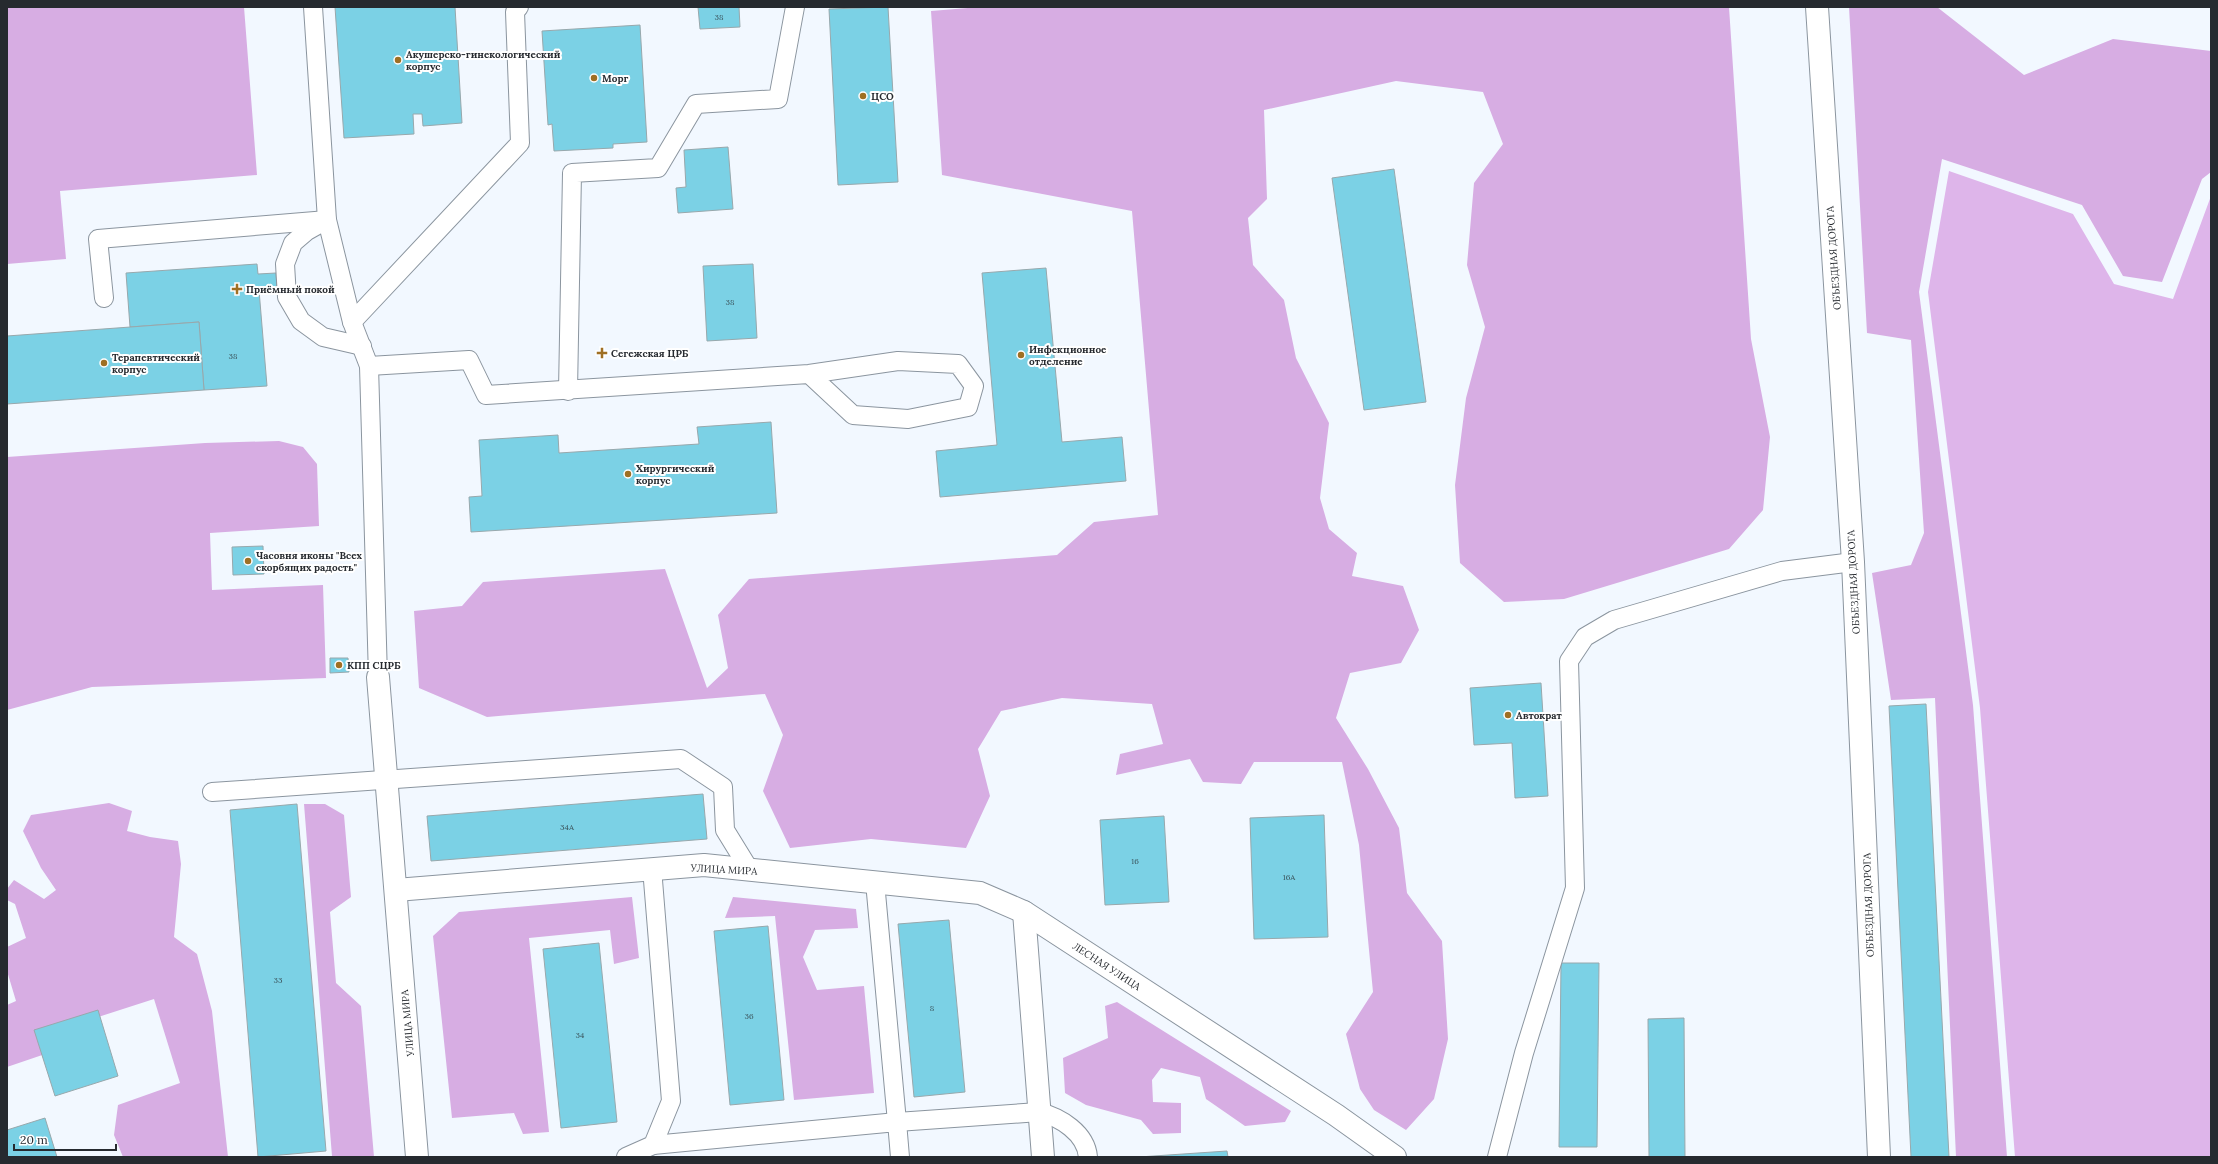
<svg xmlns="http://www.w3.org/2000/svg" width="2218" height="1164" viewBox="0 0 2218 1164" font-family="Lora,serif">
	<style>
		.green { fill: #deb5ea }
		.forest { fill: #d7ade3 }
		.building { fill: #7bd1e5; stroke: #98a8ac }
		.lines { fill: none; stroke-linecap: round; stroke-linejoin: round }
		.lane-casing { stroke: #8b959f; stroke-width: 20 }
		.street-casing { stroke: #8b959f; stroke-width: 24 }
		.lane { stroke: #fff; stroke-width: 18 }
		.street { stroke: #fff; stroke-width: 22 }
		.poi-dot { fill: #9f6f23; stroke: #fff; stroke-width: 1.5 }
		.labels { text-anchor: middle; stroke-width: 4; stroke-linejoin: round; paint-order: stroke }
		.number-label { font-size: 8px; fill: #3b545c }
		.poi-label { font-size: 10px; font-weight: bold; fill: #262a2f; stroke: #fff; text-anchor: start }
		.street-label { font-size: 10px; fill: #262a2f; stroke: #fff }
	</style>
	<rect width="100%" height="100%" fill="#f2f8ff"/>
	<path class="green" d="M1949 171 2073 214 2114 284 2173 299 2211 196V1157H2015L1980 708 1928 292Z"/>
	<g class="forest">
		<path d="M7 7H244L257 175 60 191 66 259 7 264Z"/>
		<path d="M980 7H1729L1751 339 1770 437 1763 510 1729 549 1564 599 1504 602 1460 563 1455 485 1466 398 1485 327 1467 265 1474 183 1503 144 1483 92 1396 81 1264 110 1267 199 1248 218 1253 265 1284 300 1296 358 1329 423 1320 498 1329 529 1357 553 1352 576 1403 586 1419 630 1401 663 1350 673 1336 718 1368 769 1399 828 1407 893 1442 941 1448 1039 1434 1099 1406 1130 1374 1110 1360 1089 1346 1034 1373 992 1359 845 1342 762H1254L1241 784 1203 782 1190 759 1116 775 1120 754 1163 744 1152 704 1062 698 1001 711 978 749 990 796 966 848 871 839 790 848 763 791 783 735 765 694 487 717 419 688 414 611 462 606 483 582 665 569 707 688 728 668 718 615 749 579 1057 555 1094 522 1158 515 1132 211 942 175 931 11Z"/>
		<path d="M1849 7H1937L2024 75 2113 39 2211 51V172L2202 179 2162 282 2123 276 2082 205 1942 159 1919 292 1973 705 2007 1157H1956L1935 698 1891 700 1872 573 1911 565 1924 533 1911 340 1867 333Z"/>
		<path d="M279 441 303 447 317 464 319 526 210 533 212 590 323 585 326 678 92 687 7 710V457L205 443Z"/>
		<path d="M109 803 132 811 127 831 150 837 178 841 181 864 174 937 197 954 212 1011 228 1157H123L114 1135 118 1105 180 1083 154 999 61 1029 54 1051 7 1067V1005L16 1001 7 971V947L26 938 15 904 7 900V889L14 880 44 899 56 890 41 868 23 831 31 815Z"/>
		<path d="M304 804H325L344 815 351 897 330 912 336 983 361 1006 374 1157H327L332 1156Z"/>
		<path d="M632 897 639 958 614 964 610 930 529 938 549 1132 523 1134 514 1113 452 1118 433 936 459 912Z"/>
		<path d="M733 897 856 909 858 928 815 930 803 957 817 990 864 986 874 1093 794 1100 775 916 725 918Z"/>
		<path d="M1117 1002 1291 1111 1285 1122 1245 1126 1206 1099 1200 1077 1161 1068 1152 1080 1153 1102 1181 1103V1133L1153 1134 1141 1120 1086 1105 1065 1093 1063 1058 1108 1038 1105 1006Z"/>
	</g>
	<g class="building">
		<path d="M335 7H455L462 123 423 126 422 114H413L414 134 344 138Z"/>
		<path d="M698 7H739L740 27 700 29Z"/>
		<path d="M888 7 898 182 838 185 829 9Z"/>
		<path d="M640 25 647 142 613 144V148L554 151 552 124 548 125 542 31Z"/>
		<path d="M728 147 733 209 678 213 676 188 686 187 684 150Z"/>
		<path d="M1394 169 1426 402 1364 410 1332 178Z"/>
		<path d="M257 264 258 274 276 273 277 289 259 290 267 386 204 390 199 322 130 327 126 273Z"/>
		<path d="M753 264 757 338 707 341 703 266Z"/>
		<path d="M1046 268 1062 442 1122 437 1126 481 940 497 936 451 997 445 982 273Z"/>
		<path d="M199 322 204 390 7 404V336Z"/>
		<path d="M771 422 777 513 471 532 469 497 482 496 479 440 558 435 559 453 699 444 697 427Z"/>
		<path d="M263 546 264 574 233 575 232 547Z"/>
		<path d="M330 658H348L349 672 330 673Z"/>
		<path d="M1541 683 1548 796 1515 798 1512 743 1474 745 1470 688Z"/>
		<path d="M1926 704 1949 1157H1911L1889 706Z"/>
		<path d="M703 794 707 839 431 861 427 816Z"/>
		<path d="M297 804 326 1151 258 1157 230 810Z"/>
		<path d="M1324 815 1328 937 1254 939 1250 818Z"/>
		<path d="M1164 816 1169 902 1105 905 1100 820Z"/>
		<path d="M949 920 965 1092 914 1097 898 924Z"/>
		<path d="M768 926 784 1100 730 1105 714 931Z"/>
		<path d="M599 943 617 1122 561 1128 543 949Z"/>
		<path d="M1561 963H1599L1597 1147H1559Z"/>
		<path d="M98 1010 118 1076 55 1096 34 1030Z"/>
		<path d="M1684 1018 1685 1157H1649L1648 1019Z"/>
		<path d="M45 1118 57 1157H7V1130Z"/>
		<path d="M1227 1151 1228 1157H1139Z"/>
	</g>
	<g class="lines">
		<g class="lane-casing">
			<g id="lane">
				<path d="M313 7 327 220 352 322 369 366 378 677"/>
				<path d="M323 222 307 231 293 243 285 264 287 297 301 321 323 337 362 346"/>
				<path d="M104 298 98 239 327 220"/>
				<path d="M352 322 520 143 515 12 519 7"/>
				<path d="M369 366 469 360 486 395 809 374 898 361 958 364 974 386 968 407 908 419 853 415 809 374"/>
				<path d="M568 391 572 173 658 168 696 104 778 99 795 7"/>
				<path d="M212 792 681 759 723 787 725 830 749 869"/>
				<path d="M875 882 897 1122 1039 1112C1060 1117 1086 1133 1088 1157"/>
				<path d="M653 1145 897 1122 900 1157"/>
				<path d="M626 1157 653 1145 671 1101 652 868"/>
				<path d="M1497 1157 1524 1053 1575 888 1569 661 1585 637 1614 620 1782 571 1853 562"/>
			</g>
		</g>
		<g class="street-casing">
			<g id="street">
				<path d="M1817 7 1853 562 1879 1157"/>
				<path d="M378 677 417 1157"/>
				<path d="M396 890 704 865 980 893 1024 912 1336 1115 1395 1157"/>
				<path d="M1024 912 1043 1157"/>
			</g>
		</g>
		<use href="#lane" class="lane"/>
		<use href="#street" class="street"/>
	</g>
	<g class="poi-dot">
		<circle cx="398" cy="60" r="4"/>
		<circle cx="594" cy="78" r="4"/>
		<circle cx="863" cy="96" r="4"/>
		<path d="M235 283h4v4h4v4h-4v4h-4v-4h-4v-4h4z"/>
		<path d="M600 347h4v4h4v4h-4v4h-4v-4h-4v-4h4z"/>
		<circle cx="1021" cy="355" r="4"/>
		<circle cx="104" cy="363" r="4"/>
		<circle cx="628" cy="474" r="4"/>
		<circle cx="248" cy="561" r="4"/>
		<circle cx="339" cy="665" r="4"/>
		<circle cx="1508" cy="715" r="4"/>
	</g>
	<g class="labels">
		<g class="number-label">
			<text x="719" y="20">38</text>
			<text x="730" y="305">38</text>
			<text x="233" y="359">38</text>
			<text x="567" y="830">34А</text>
			<text x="1135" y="864">16</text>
			<text x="1289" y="880">16А</text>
			<text x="278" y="983">33</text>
			<text x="932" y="1011">8</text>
			<text x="749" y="1019">36</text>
			<text x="580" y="1038">34</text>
		</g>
		<g class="poi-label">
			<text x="406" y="58">Акушерско-гинекологический<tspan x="406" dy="12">корпус</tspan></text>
			<text x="602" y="82">Морг</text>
			<text x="871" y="100">ЦСО</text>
			<text x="246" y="293">Приёмный покой</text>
			<text x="1029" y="353">Инфекционное<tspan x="1029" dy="12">отделение</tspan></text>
			<text x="611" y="357">Сегежская ЦРБ</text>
			<text x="112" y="361">Терапевтический<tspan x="112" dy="12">корпус</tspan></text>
			<text x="636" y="472">Хирургический<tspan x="636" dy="12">корпус</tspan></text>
			<text x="256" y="559">Часовня иконы "Всех<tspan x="256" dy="12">скорбящих радость"</tspan></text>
			<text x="347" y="669">КПП СЦРБ</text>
			<text x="1516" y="719">Автократ</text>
		</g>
		<g class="street-label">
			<text transform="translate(1833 258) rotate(-94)" y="4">ОБЪЕЗДНАЯ ДОРОГА</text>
			<text transform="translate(1853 582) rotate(-93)" y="4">ОБЪЕЗДНАЯ ДОРОГА</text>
			<text transform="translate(724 869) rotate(3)" y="4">УЛИЦА МИРА</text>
			<text transform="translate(1868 905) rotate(-92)" y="4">ОБЪЕЗДНАЯ ДОРОГА</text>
			<text transform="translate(1107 966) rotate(33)" y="4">ЛЕСНАЯ УЛИЦА</text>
			<text transform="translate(407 1023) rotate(-95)" y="4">УЛИЦА МИРА</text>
		</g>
	</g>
	<rect width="2218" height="1164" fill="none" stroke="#262a2f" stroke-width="16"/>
	<path d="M14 1144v6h102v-6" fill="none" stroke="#262a2f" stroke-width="2"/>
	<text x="20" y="1144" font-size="12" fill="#262a2f" stroke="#ffffff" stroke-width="3" paint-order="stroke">20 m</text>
</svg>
